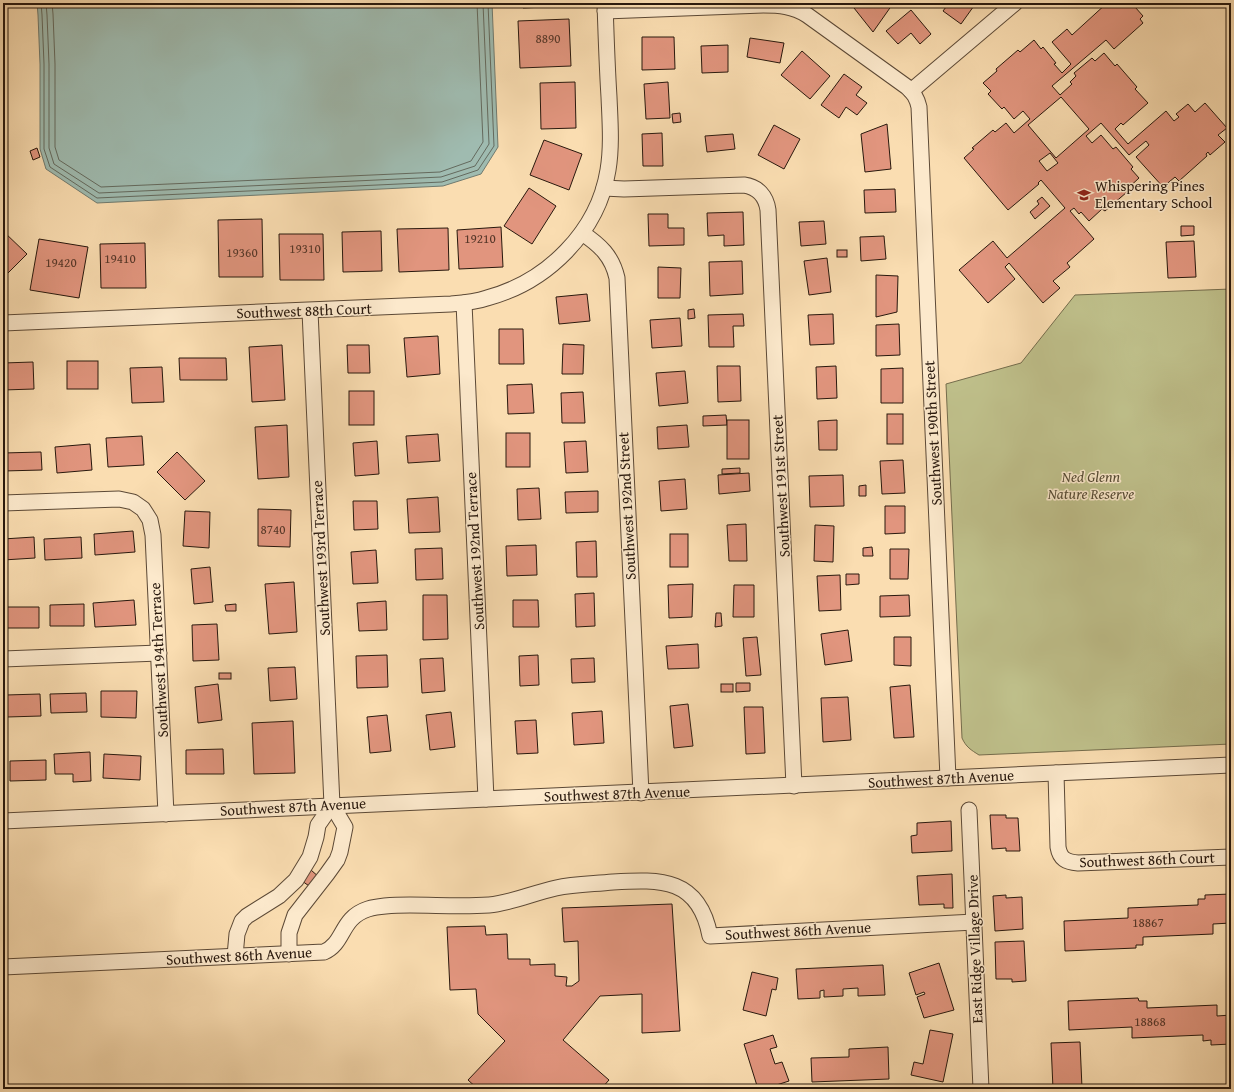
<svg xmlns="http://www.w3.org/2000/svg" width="1234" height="1092" viewBox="0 0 1234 1092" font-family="'Gentium Book Plus',serif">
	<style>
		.green { fill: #bfc08b; stroke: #746c4c }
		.water { fill: #9fbbb0; stroke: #6f7a6f }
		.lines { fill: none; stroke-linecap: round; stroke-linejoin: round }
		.shore { stroke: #646a5e; stroke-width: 1 }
		.building { fill: #e1957e; stroke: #28180d; fill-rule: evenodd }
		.minor-casing { stroke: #5c4936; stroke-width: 17 }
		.minor { stroke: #fce9cc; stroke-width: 15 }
		.labels { text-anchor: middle; stroke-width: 3; stroke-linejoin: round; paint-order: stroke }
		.number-label { font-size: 13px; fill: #563729 }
		.poi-label { font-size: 15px; fill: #28180d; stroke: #fce9cc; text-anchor: start }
		.street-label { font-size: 15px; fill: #28180d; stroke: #fce9cc }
		.park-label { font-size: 15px; font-style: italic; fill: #554a33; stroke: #fce9cc }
	</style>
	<rect width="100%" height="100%" fill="#faddb1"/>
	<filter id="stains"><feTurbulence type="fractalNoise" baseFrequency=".005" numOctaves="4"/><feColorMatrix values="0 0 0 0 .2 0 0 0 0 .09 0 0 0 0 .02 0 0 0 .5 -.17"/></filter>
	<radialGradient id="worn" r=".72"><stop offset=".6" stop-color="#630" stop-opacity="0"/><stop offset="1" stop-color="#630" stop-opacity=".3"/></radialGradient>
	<path class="green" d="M1231 289V744L979 755C971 750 966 747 962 738L946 384 1021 363 1075 295Z"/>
	<path class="water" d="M37 3H492L498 147 481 174 443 186 97 203 46 169 40 149V64L38 15Z"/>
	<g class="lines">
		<g class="shore">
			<path d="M41 3 42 15 44 64V149L50 167 97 198 442 182 478 170 494 146 488 3"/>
			<path d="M46 3 47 15 49 64V148L54 164 99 193 441 177 475 166 489 144 483 3"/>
			<path d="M52 3 53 14 55 64V147L59 160 101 187 440 172 471 161 483 142 477 3"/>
		</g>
	</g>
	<g class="building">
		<path d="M523 3H568V6L523 8Z"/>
		<path d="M856 3H890L892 5 873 32 854 8Z"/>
		<path d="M949 3H976L961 24 943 11Z"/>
		<path d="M1107 3H1139L1135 7 1143 16 1140 19 1143 23 1114 49 1106 40 1052 86 1060 95 1072 84 1070 82 1076 76 1074 73 1092 58 1095 61 1104 53 1115 66 1117 64 1137 87 1135 89 1148 103 1123 125 1121 123 1115 129 1128 144 1166 111 1174 121 1179 117 1176 114 1188 104 1195 112 1205 103 1227 128 1218 135 1225 142 1210 155 1208 152 1206 154 1207 156 1179 181 1175 177 1163 187 1136 157 1149 145 1146 141 1129 155 1101 123 1086 136 1092 143 1101 135 1113 149 1116 147 1133 167 1131 169 1139 178 1126 190 1127 192 1105 211 1102 209 1089 221 1081 212 1079 214 1074 208 1070 211 1094 239 1067 263 1070 267 1053 281 1060 288 1043 303 1009 263 1005 267 1015 279 988 303 959 270 993 241 1007 258 1065 208 1041 180 1038 183 1039 184 1008 210 964 158 974 149 972 148 993 130 995 132 1006 123 1014 133 1030 119 1023 111 1014 119 1004 107 1002 109 988 94 991 91 983 83 997 71 996 69 1018 50 1020 52 1034 40 1041 49 1043 47 1056 63 1054 64 1062 73 1071 64 1052 42 1067 29 1072 35ZM1061 97 1089 129 1056 158 1028 125ZM1050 153 1058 163 1047 171 1039 161Z"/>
		<path d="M911 10 931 34 920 44 911 33 898 44 886 31Z"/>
		<path d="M569 19 571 66 520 68 518 21Z"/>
		<path d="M642 37H674L675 69 642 70Z"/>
		<path d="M750 38 784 43 780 63 747 57Z"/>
		<path d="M728 45V72L702 73 701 46Z"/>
		<path d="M802 51 830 76 810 99 781 75Z"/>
		<path d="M844 74 862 87 856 95 867 103 857 115 846 107 839 118 821 105Z"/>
		<path d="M575 82 576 128 541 129 540 83Z"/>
		<path d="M668 82 670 118 646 119 644 84Z"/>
		<path d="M680 113 681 122 673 123 672 114Z"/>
		<path d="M887 124 891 169 865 172 861 134Z"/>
		<path d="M774 125 800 139 784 169 758 155Z"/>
		<path d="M662 133 663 166H643L642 134Z"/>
		<path d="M733 134 735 149 707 152 705 136Z"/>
		<path d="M544 140 582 154 569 190 530 175Z"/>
		<path d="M37 148 40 157 33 160 30 151Z"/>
		<path d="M529 188 556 206 532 244 504 226Z"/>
		<path d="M895 189 896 212 865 213 864 190Z"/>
		<path d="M1042 197 1050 206 1035 219 1030 212 1039 204 1037 201Z"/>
		<path d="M743 212 744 245 724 246V235L708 236 707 213Z"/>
		<path d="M648 214H668V228H684V245L649 246Z"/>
		<path d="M262 219 263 277H219L218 220Z"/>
		<path d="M824 221 826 244 801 246 799 222Z"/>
		<path d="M1181 226H1194V235L1181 236Z"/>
		<path d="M501 227 503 267 459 269 457 230Z"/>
		<path d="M448 228 449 270 399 272 397 229Z"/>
		<path d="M3 231 27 254 3 278Z"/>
		<path d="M381 231 382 271 343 272 342 232Z"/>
		<path d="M279 234H323L324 280H280Z"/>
		<path d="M884 236 886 259 861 261 860 237Z"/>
		<path d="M39 239 88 247 79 298 30 290Z"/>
		<path d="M1194 241 1196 277 1168 278 1166 242Z"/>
		<path d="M145 243 146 288H101L100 244Z"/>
		<rect x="837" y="250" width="10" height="7"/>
		<path d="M827 258 831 292 809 295 804 261Z"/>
		<path d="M742 261 743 294 710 296 709 262Z"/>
		<path d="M658 267 681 268 680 298H658Z"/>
		<path d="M876 275 898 276 897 312 876 317Z"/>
		<path d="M587 294 590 321 559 324 556 297Z"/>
		<path d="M694 309 695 318 688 319V310Z"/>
		<path d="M743 314 744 326H733L734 347H709L708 315Z"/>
		<path d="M833 314 834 344 810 345 808 315Z"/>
		<path d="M680 318 682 346 652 348 650 320Z"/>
		<path d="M899 324 900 355 876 356V325Z"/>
		<path d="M499 329H523L524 364H499Z"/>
		<path d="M438 336 440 374 407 377 404 338Z"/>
		<path d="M563 344 584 345 583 374H562Z"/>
		<path d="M282 345 285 400 252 402 249 347Z"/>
		<path d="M347 345H369L370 373H348Z"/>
		<path d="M179 358H226L227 380H180Z"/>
		<rect x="67" y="361" width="31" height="28"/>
		<path d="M33 362 34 389 3 390V363Z"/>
		<path d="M717 366H740L741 401 718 402Z"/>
		<path d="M836 366 837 398 817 399 816 367Z"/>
		<path d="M162 367 164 402 132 403 130 368Z"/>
		<path d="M903 368V403H881V369Z"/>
		<path d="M685 371 688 403 659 406 656 373Z"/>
		<path d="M532 384 534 413 508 414 507 385Z"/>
		<rect x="349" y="391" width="25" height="34"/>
		<path d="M583 392 585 423H562L561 393Z"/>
		<rect x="887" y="414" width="16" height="30"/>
		<path d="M726 415 727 425 703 426V416Z"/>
		<rect x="727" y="420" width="22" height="39"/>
		<path d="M837 420V450H819L818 421Z"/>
		<path d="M287 425 289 477 258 479 255 427Z"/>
		<path d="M687 425 689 447 658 449 657 427Z"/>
		<rect x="506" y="433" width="24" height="34"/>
		<path d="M438 434 440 461 408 463 406 436Z"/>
		<path d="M142 436 144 465 108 467 106 438Z"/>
		<path d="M377 441 379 474 355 476 353 443Z"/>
		<path d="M586 441 588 472 566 473 564 442Z"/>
		<path d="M90 444 92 470 57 473 55 447Z"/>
		<path d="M41 452 42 470 3 471V453Z"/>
		<path d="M177 452 205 481 185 500 157 472Z"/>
		<path d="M903 460 905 493 882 494 880 461Z"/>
		<path d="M740 468V473L722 474V469Z"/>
		<path d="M749 473 750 491 719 494 718 475Z"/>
		<path d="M843 475 844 506 810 507 809 476Z"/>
		<path d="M685 479 687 509 661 511 659 481Z"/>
		<path d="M866 485V496H859V486Z"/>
		<path d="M539 488 541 519 518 520 517 489Z"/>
		<path d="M598 491V512L566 513 565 492Z"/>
		<path d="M438 497 440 532 409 533 407 499Z"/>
		<path d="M353 501H377L378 529 354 530Z"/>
		<path d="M885 506H905V533L885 534Z"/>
		<path d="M258 509 291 510 290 547 258 546Z"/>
		<path d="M185 511 210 512 209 548 183 546Z"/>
		<path d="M746 524 747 561H729L727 525Z"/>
		<path d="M815 525 834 526 833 562 814 561Z"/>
		<path d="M133 531 135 552 95 555 94 534Z"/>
		<rect x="670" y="534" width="18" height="33"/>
		<path d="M34 537 35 558 3 560V539Z"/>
		<path d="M81 537 82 558 45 560 44 539Z"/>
		<path d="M596 541 597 577H577L576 542Z"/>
		<path d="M536 545 537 575 507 576 506 546Z"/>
		<path d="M872 547 873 556H863V548Z"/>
		<path d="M442 548 443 579 416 580 415 549Z"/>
		<path d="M890 549H909L908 579H890Z"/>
		<path d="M376 550 378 583 353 584 351 552Z"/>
		<path d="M210 567 213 602 194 604 191 569Z"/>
		<path d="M846 574H859V584L846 585Z"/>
		<path d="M840 575 841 610 819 611 817 576Z"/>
		<path d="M294 582 297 632 269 634 265 584Z"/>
		<path d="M693 584 692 617 669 618 668 585Z"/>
		<path d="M734 585H754V617H733Z"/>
		<path d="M594 593 595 626 576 627 575 594Z"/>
		<path d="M423 595H447L448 639 423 640Z"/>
		<path d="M909 595 910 616 880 617V596Z"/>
		<path d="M134 600 136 625 95 627 93 603Z"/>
		<path d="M513 600H538L539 627H513Z"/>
		<path d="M386 601 387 630 359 631 357 603Z"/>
		<path d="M84 604V626H50V605Z"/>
		<path d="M236 604V611H226L225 605Z"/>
		<path d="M3 607H39V628H4Z"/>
		<path d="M716 613H721L722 626 715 627Z"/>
		<path d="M217 624 219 660 193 661 192 625Z"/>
		<path d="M848 630 852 661 825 665 821 634Z"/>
		<path d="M757 637 761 675 746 676 743 638Z"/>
		<path d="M894 637H911V666L894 665Z"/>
		<path d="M698 644 699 668 668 669 666 646Z"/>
		<path d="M387 655 388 687 357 688 356 656Z"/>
		<path d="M538 655 539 685 520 686 519 656Z"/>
		<path d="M443 658 445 691 422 693 420 659Z"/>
		<path d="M594 658 595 682 572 683 571 659Z"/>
		<path d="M295 667 297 699 270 701 268 668Z"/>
		<rect x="219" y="673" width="12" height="6"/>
		<path d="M736 683H750V691L736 692Z"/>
		<path d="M218 684 222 720 198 723 195 687Z"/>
		<rect x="721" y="684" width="12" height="8"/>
		<path d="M910 685 914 737 894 738 890 687Z"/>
		<path d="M101 691H137L136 718 101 717Z"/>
		<path d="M86 693 87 712 51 713 50 694Z"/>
		<path d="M40 694 41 716 7 717 6 695Z"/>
		<path d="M848 697 851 740 823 742 821 698Z"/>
		<path d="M688 704 693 746 674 748 670 706Z"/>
		<path d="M744 707H763L765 753 746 754Z"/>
		<path d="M602 711 604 743 574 745 572 713Z"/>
		<path d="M451 712 455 747 430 750 426 715Z"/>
		<path d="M387 715 391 751 370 753 367 717Z"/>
		<path d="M536 720 538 753 517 754 515 721Z"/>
		<path d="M293 721 295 773 254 774 252 723Z"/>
		<path d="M223 749 224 774H186V750Z"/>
		<path d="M90 752 91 781 73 782V774H55L54 754Z"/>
		<path d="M104 754 141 756 140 780 103 778Z"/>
		<path d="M46 760V780L10 781V761Z"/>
		<path d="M990 815H1006V818H1018L1020 851H1006V848L992 849Z"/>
		<path d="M951 821 952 851 912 853 911 836 917 835V823Z"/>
		<path d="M311 870 320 878 312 888 302 881Z"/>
		<path d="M952 874 953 908H944V904L919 905 917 876Z"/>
		<path d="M1231 894V923L1213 924V934L1143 937V945H1136V948L1065 951 1064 921 1128 918V908L1198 905V899H1205V895Z"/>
		<path d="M1006 895V898L1022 897 1023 929 995 931 993 896Z"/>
		<path d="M672 904 680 1031 642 1033V994L600 996 563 1040 609 1080 601 1089H478L468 1080 505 1041 478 1014 476 989 450 990 447 927 485 926 486 935 507 934 508 959H530V965L555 964V976L567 977 566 986H572L579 981 578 941 564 942 562 908Z"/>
		<path d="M1024 941 1026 981 1012 982V979H996L995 942Z"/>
		<path d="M939 963 954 1010 924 1018 917 997 925 994 924 992 916 995 909 973Z"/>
		<path d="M883 965 885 995 858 996V988L843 989V996L824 997V990L820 991V998L798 999 796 969Z"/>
		<path d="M752 972 778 978 776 990 772 989 766 1016 743 1010Z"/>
		<path d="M1138 998 1139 1001H1147V1008L1217 1005V1016L1231 1015V1044L1211 1045V1040L1203 1041V1035L1132 1038V1027L1069 1030 1068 1001Z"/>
		<path d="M930 1030 953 1034 943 1082 911 1075 914 1062 923 1064Z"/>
		<path d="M773 1035 777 1047 770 1049 775 1064 782 1062 789 1081 764 1089H758L744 1044Z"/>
		<path d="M1080 1042 1082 1088 1086 1089H1053L1051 1043Z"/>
		<path d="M888 1047 889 1079 812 1082 811 1058 849 1057V1049Z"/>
	</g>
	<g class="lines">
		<g class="minor-casing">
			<g id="minor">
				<path d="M605 11 763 5C779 5 793 6 807 15L907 87C914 93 917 98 919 107L948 778"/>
				<path d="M911 91 1015 3"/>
				<path d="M604 188 624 189 744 185C758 187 766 196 768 210L794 786"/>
				<path d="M582 233C600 245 612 256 617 278L641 793"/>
				<path d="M464 303 486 799"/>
				<path d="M3 323 451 304C464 303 476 302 487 298 547 282 598 232 608 170 612 146 610 121 609 97 607 66 606 34 605 3"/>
				<path d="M3 503 119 499 133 502 143 509 150 520 153 535 166 814"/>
				<path d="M3 659 159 653"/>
				<path d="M1056 773 1058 847C1060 859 1066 862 1078 863L1231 857"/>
				<path d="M969 810 981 1089"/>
				<path d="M3 821 1231 765"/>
				<path d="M289 954V933L295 915 327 874 337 860 340 852 345 827 332 805 310 311"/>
				<path d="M235 956 237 934 242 921 247 916 279 896 296 880 310 857 316 837 318 825 332 805"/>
				<path d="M3 967 324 952C345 943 340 918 368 909 381 905 396 905 410 905 436 905 462 907 489 905 512 903 533 893 556 888 574 884 594 884 613 882 661 879 699 878 710 936L974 922"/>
			</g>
		</g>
		<use href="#minor" class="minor"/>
	</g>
	<defs>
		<g id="school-bare" transform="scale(1.08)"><path d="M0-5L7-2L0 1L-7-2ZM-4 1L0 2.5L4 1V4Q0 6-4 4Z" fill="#8f2418" stroke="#fce9cc" stroke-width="2.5" paint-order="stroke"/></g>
	</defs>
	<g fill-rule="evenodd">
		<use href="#school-bare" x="1084" y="195"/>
	</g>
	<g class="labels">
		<g class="number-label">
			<text x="548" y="43">8890</text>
			<text x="480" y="243">19210</text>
			<text x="305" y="253">19310</text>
			<text x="242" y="257">19360</text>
			<text x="120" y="263">19410</text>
			<text x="61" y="267">19420</text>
			<text x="273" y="534">8740</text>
			<text x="1148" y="927">18867</text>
			<text x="1150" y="1026">18868</text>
		</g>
		<g class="poi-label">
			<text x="1095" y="191">Whispering Pines<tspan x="1095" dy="17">Elementary School</tspan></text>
		</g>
		<g class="street-label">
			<text transform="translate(304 311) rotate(-2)" y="5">Southwest 88th Court</text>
			<text transform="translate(933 433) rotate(-93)" y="5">Southwest 190th Street</text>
			<text transform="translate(781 486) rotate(-93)" y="5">Southwest 191st Street</text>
			<text transform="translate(627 506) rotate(-93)" y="5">Southwest 192nd Street</text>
			<text transform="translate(475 551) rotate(-93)" y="5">Southwest 192nd Terrace</text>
			<text transform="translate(321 558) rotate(-93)" y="5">Southwest 193rd Terrace</text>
			<text transform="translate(159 660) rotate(-93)" y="5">Southwest 194th Terrace</text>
			<text transform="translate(941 779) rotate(-3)" y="5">Southwest 87th Avenue</text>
			<text transform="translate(617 794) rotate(-2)" y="5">Southwest 87th Avenue</text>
			<text transform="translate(293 807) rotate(-3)" y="5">Southwest 87th Avenue</text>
			<text transform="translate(1147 860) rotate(-2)" y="5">Southwest 86th Court</text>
			<text transform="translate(798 931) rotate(-3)" y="5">Southwest 86th Avenue</text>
			<text transform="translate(975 949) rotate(-92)" y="5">East Ridge Village Drive</text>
			<text transform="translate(239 956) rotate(-3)" y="5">Southwest 86th Avenue</text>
		</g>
		<g class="park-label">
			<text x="1091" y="482">Ned Glenn<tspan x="1091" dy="17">Nature Reserve</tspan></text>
		</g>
	</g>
	<rect width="1234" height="1092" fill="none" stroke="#faddb1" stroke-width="16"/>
	<rect x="4" y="4" width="1226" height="1084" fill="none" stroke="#28180d" stroke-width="2"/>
	<rect x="8" y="8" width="1218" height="1076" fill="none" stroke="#28180d"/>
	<rect width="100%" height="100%" filter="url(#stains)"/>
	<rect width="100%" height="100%" fill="url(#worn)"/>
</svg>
